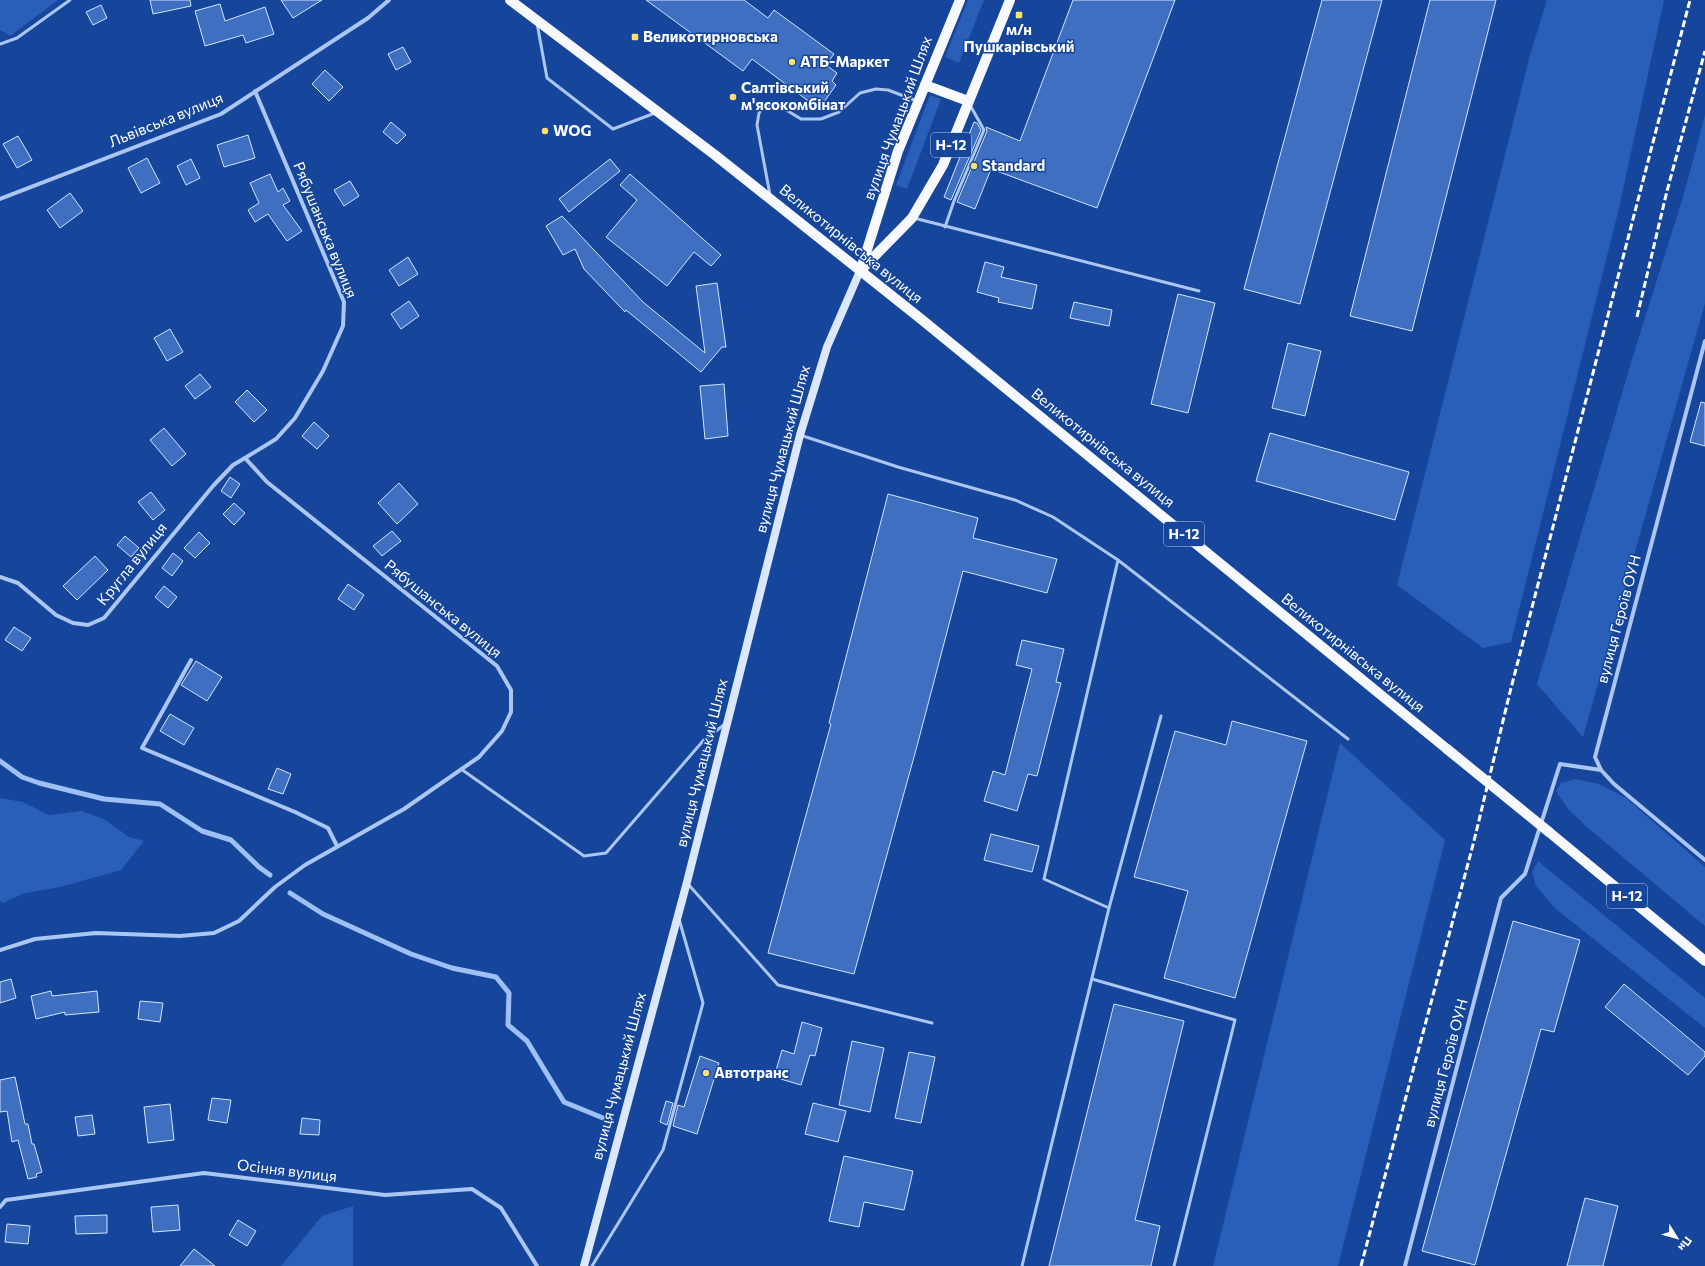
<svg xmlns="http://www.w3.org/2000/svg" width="1705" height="1266" viewBox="0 0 1705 1266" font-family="Commissioner,sans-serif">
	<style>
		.green { fill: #295eb9 }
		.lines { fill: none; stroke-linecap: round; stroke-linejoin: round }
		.stream { stroke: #9ec0f5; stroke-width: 5 }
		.building { fill: #3e6fc1; stroke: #d3e3fd }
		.service { stroke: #abc6f2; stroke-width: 3 }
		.minor { stroke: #abc6f2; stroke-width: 4 }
		.secondary { stroke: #dbe7fc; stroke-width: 8 }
		.primary { stroke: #f7f9ff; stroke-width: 10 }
		.rail { stroke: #fff; stroke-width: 3; stroke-dasharray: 7 3; stroke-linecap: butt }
		.primary-bridge { stroke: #f7f9ff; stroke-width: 10 }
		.poi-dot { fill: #ffe06d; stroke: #16469b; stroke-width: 1.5 }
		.labels { text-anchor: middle; stroke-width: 3; stroke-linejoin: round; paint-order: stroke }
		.shield { fill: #16469b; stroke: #b9c8e1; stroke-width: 1 }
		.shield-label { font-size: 14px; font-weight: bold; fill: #fff }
		.poi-label { font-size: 15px; font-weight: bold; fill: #fff; stroke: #16469b; text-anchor: start }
		.street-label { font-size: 15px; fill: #fff; stroke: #16469b }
	</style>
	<rect width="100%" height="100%" fill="#16469b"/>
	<g class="green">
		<path d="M0 0H58L10 36 0 30Z"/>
		<path d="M968 0H984L959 63 945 57Z"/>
		<path d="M1547 0H1664L1619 208 1511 642 1483 648 1397 585 1530 55Z"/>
		<path d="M930 95 941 99 907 189 896 185Z"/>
		<path d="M1705 115V303L1583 737 1537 684 1632 359 1684 194Z"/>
		<path d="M1340 743 1445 840 1338 1266H1213Z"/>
		<path d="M1575 779 1599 784 1626 798 1705 867V926L1587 827 1568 809 1556 791 1561 783Z"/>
		<path d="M0 798 23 802 49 815 81 811 104 819 129 837 144 841 121 870 60 887 25 893 3 903 0 901Z"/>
		<path d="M1538 861 1705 998V1028L1556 909 1536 886 1532 872Z"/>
		<path d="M353 1206V1266H281L322 1216Z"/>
	</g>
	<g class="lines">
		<g class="stream">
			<path d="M0 761 22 777 39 783 104 799 160 804 202 831 231 840 259 867 270 875"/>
			<path d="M290 893 323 914 411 954 452 968 496 977 509 993 508 1025 527 1041 564 1102 608 1120"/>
		</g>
	</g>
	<g class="building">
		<path d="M150 0H190L191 6 153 14Z"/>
		<path d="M281 0H322L293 18Z"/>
		<path d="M646 0H744L768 18 774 10 834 54 826 65 837 73 832 81 836 85 819 109 752 59 743 71Z"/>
		<path d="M1073 0H1175L1097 208 991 169 975 209 957 202 987 131 986 127 1020 141Z"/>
		<path d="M1322 0H1382L1300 304 1244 289Z"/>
		<path d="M1430 0H1496L1412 331 1350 316Z"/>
		<path d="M220 4 225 21 265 7 274 34 246 43 243 35 205 46 195 11Z"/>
		<path d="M101 5 107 18 93 25 86 12Z"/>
		<path d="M403 47 411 62 396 70 388 54Z"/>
		<path d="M325 70 343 87 329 101 312 84Z"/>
		<path d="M391 122 406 135 397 144 383 132Z"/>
		<path d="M974 122 977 123 981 130 951 200 944 197Z"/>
		<path d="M248 135 255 158 224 167 217 145Z"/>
		<path d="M18 136 32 160 17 168 3 144Z"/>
		<path d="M147 158 160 183 141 193 128 168Z"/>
		<path d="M191 159 200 178 186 185 177 166Z"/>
		<path d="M610 159 620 171 569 212 559 199Z"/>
		<path d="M270 174 278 192 283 188 290 201 283 205 302 231 287 241 268 214 255 222 248 210 259 203 250 183Z"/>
		<path d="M630 174 721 255 711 266 694 252 667 286 606 237 637 200 620 185Z"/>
		<path d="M350 181 359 196 344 206 334 190Z"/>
		<path d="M70 193 83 211 60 228 47 210Z"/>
		<path d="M562 216 643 302 705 353 696 286 717 283 726 347H722L701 372 626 310 625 312 584 269 575 249 563 255 546 226Z"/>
		<path d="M408 257 418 274 399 286 389 270Z"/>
		<path d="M985 262 1004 267 1001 277 1037 285 1032 309 998 302 999 298 977 292Z"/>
		<path d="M1178 294 1215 303 1188 413 1151 404Z"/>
		<path d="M409 301 419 316 401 329 391 314Z"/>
		<path d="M1074 302 1112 310 1109 326 1070 318Z"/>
		<path d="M170 329 183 352 167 361 154 338Z"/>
		<path d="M1288 343 1321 351 1305 416 1272 408Z"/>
		<path d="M200 374 211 387 195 399 185 386Z"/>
		<path d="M724 384 728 436 705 439 700 386Z"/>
		<path d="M247 390 267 410 254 422 235 402Z"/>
		<path d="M1701 402 1705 403V446L1690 442Z"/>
		<path d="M314 422 329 436 317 449 302 436Z"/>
		<path d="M164 428 186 454 172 466 150 440Z"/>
		<path d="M1270 433 1409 472 1395 520 1256 481Z"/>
		<path d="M230 477 240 484 231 498 221 491Z"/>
		<path d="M399 483 418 504 397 524 378 503Z"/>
		<path d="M151 492 165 510 153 520 138 502Z"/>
		<path d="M888 494 978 518 973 538 1057 559 1047 593 963 571 917 746 854 974 768 953 831 724 829 723Z"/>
		<path d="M234 503 245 513 234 525 223 514Z"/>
		<path d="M392 531 401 541 382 556 373 546Z"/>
		<path d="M199 532 210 543 195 558 184 548Z"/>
		<path d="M125 536 139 548 131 557 117 545Z"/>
		<path d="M173 553 183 561 172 576 162 568Z"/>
		<path d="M95 556 108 570 77 600 63 586Z"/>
		<path d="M348 584 364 595 354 610 338 599Z"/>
		<path d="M164 586 177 597 168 608 155 597Z"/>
		<path d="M14 627 31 638 22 651 5 640Z"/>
		<path d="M1022 640 1064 649 1056 682 1061 683 1037 776 1028 774 1017 811 984 801 993 771 1005 775 1032 669 1016 665Z"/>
		<path d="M196 661 222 677 207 701 181 685Z"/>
		<path d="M170 714 194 728 184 745 160 731Z"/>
		<path d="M1232 721 1307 741 1235 998 1164 978 1188 891 1134 877 1175 731 1226 745Z"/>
		<path d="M277 768 291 774 283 794 268 789Z"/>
		<path d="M991 834 1039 846 1032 872 984 860Z"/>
		<path d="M1513 921 1580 940 1554 1032 1541 1029 1475 1265 1422 1251Z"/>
		<path d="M11 979 16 998 0 1003V982Z"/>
		<path d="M1624 984 1705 1052V1056L1688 1075 1605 1007Z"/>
		<path d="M51 991 52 996 97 991 99 1012 65 1015V1012L36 1019 31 996Z"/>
		<path d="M140 1001 163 1003 160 1022 138 1019Z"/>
		<path d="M1114 1004 1184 1021 1135 1220 1160 1226 1151 1266H1049Z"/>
		<path d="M802 1022 822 1028 815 1056 810 1055 801 1085 774 1077 782 1050 794 1054Z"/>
		<path d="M852 1041 884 1048 870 1112 839 1105Z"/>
		<path d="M909 1052 935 1057 921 1123 895 1118Z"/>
		<path d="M700 1056 719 1063 697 1134 673 1126 678 1105 684 1107Z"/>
		<path d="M15 1077 25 1124H28L32 1144H34L42 1172 36 1174 37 1177 28 1179 18 1140 12 1142 7 1111 0 1112V1080Z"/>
		<path d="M212 1098 231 1100 227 1123 208 1120Z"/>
		<path d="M666 1101 673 1103 667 1125 660 1122Z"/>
		<path d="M813 1103 846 1111 838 1142 805 1134Z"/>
		<path d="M170 1104 174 1140 148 1143 144 1107Z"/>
		<path d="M92 1115 95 1134 78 1136 75 1117Z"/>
		<path d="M302 1118 320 1120 319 1135 300 1134Z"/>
		<path d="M844 1156 913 1171 904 1210 864 1202 859 1227 829 1221Z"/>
		<path d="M1585 1198 1618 1206 1603 1266H1567Z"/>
		<path d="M178 1205 180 1230 153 1232 151 1207Z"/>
		<path d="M107 1215V1233L76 1234 75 1216Z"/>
		<path d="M238 1220 256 1231 247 1246 229 1235Z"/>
		<path d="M7 1224 30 1226 28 1244 5 1242Z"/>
		<path d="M194 1249 215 1266H180Z"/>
	</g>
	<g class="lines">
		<g class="service">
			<path d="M537 23 547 78 613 129 655 113"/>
			<path d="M0 44 17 38 70 0"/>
			<path d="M770 195 757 125 759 113 763 107 775 105 783 108 801 119H821L839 112 860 93 876 89 888 90 917 101"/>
			<path d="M914 218 1199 291"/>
			<path d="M945 227 954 201 984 130 970 105"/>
			<path d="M800 435 898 467 1015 500 1053 517 1118 560 1348 739"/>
			<path d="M461 769 584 856 606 853 703 741 725 724"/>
			<path d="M688 884 778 985 932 1023"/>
			<path d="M1109 908 1161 716"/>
			<path d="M1092 979 1235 1020 1174 1266"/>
			<path d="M592 1266 663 1150 703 1003 679 919"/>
			<path d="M1022 1266 1109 908 1044 879 1118 560"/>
		</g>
		<g class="minor">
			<path d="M0 199 221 114 368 18 389 0"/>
			<path d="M1705 341 1595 757 1601 770 1614 784 1705 860"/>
			<path d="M0 577 18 583 56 615 73 623 88 625 104 618 213 486 233 465 245 458"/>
			<path d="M191 660 142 748 295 812 328 828 337 846"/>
			<path d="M0 950 35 939 96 933 180 936 214 933 239 921 275 887 305 865 404 809 479 757 502 731 511 712V690L497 666 267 482 245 458 276 439 295 418 323 371 343 326 344 302 255 91"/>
			<path d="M0 1207 6 1200 204 1173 385 1195 472 1189 501 1208 537 1266"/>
			<path d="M1405 1266 1501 898 1525 874 1560 764 1601 770"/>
		</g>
		<path class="secondary" d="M584 1266 687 882 800 435 827 347 860 271"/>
		<g class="primary">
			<path d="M510 0 715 155 921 319 1447 749"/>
			<path d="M925 85 968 101"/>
			<path d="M861 269 898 151 960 0"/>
			<path d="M860 271 912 218 943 165 1010 0"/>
			<path d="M1549 832 1705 961"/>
		</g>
		<g class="rail">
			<path d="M1637 317 1667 191 1705 51"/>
			<path d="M1361 1266 1474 841 1510 692 1690 0"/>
		</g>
		<path class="primary-bridge" d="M1447 749 1549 832"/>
	</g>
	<g class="poi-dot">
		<rect x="1015" y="11" width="8" height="8" rx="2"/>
		<rect x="631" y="33" width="8" height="8" rx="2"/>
		<circle cx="792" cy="62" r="4"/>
		<circle cx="733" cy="97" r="4"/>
		<circle cx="545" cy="131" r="4"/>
		<circle cx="974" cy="166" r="4"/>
		<circle cx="706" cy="1073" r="4"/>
	</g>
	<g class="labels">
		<g class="shield">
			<rect x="931" y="133" width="40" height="24" rx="3"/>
			<rect x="1164" y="522" width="40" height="24" rx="3"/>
			<rect x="1607" y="884" width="40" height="24" rx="3"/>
		</g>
		<g class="shield-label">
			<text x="951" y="150">Н-12</text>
			<text x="1184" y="539">Н-12</text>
			<text x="1627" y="901">Н-12</text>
		</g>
		<g class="poi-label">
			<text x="1019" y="35" text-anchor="middle">м/н<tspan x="1019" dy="17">Пушкарівський</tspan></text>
			<text x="643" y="42">Великотирновська</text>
			<text x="800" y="67">АТБ-Маркет</text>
			<text x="741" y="93">Салтівський<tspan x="741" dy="17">м'ясокомбінат</tspan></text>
			<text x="553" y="136">WOG</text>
			<text x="982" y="171">Standard</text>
			<text x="714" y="1078">Автотранс</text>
		</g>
		<g class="street-label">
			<text transform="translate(898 118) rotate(-70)" y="5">вулиця Чумацький Шлях</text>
			<text transform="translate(166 120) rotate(-22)" y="5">Львівська вулиця</text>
			<text transform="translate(325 230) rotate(68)" y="5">Рябушанська вулиця</text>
			<text transform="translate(851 244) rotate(39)" y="5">Великотирнівська вулиця</text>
			<text transform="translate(1103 448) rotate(39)" y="5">Великотирнівська вулиця</text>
			<text transform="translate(783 449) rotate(-75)" y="5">вулиця Чумацький Шлях</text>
			<text transform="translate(132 564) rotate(-51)" y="5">Кругла вулиця</text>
			<text transform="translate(443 609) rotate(39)" y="5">Рябушанська вулиця</text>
			<text transform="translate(1619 619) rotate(-75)" y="5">вулиця Героїв ОУН</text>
			<text transform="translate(1353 653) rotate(39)" y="5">Великотирнівська вулиця</text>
			<text transform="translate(702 763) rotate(-76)" y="5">вулиця Чумацький Шлях</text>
			<text transform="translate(1446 1063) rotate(-75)" y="5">вулиця Героїв ОУН</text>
			<text transform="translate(619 1076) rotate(-75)" y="5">вулиця Чумацький Шлях</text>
			<text transform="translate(287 1171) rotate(7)" y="5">Осіння вулиця</text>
		</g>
	</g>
	<g transform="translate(1677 1238) rotate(127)" stroke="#16469b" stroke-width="3" paint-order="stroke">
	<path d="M0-3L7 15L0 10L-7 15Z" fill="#ffffff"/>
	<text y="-6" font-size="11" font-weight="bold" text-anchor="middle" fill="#ffffff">Пн</text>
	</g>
</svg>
